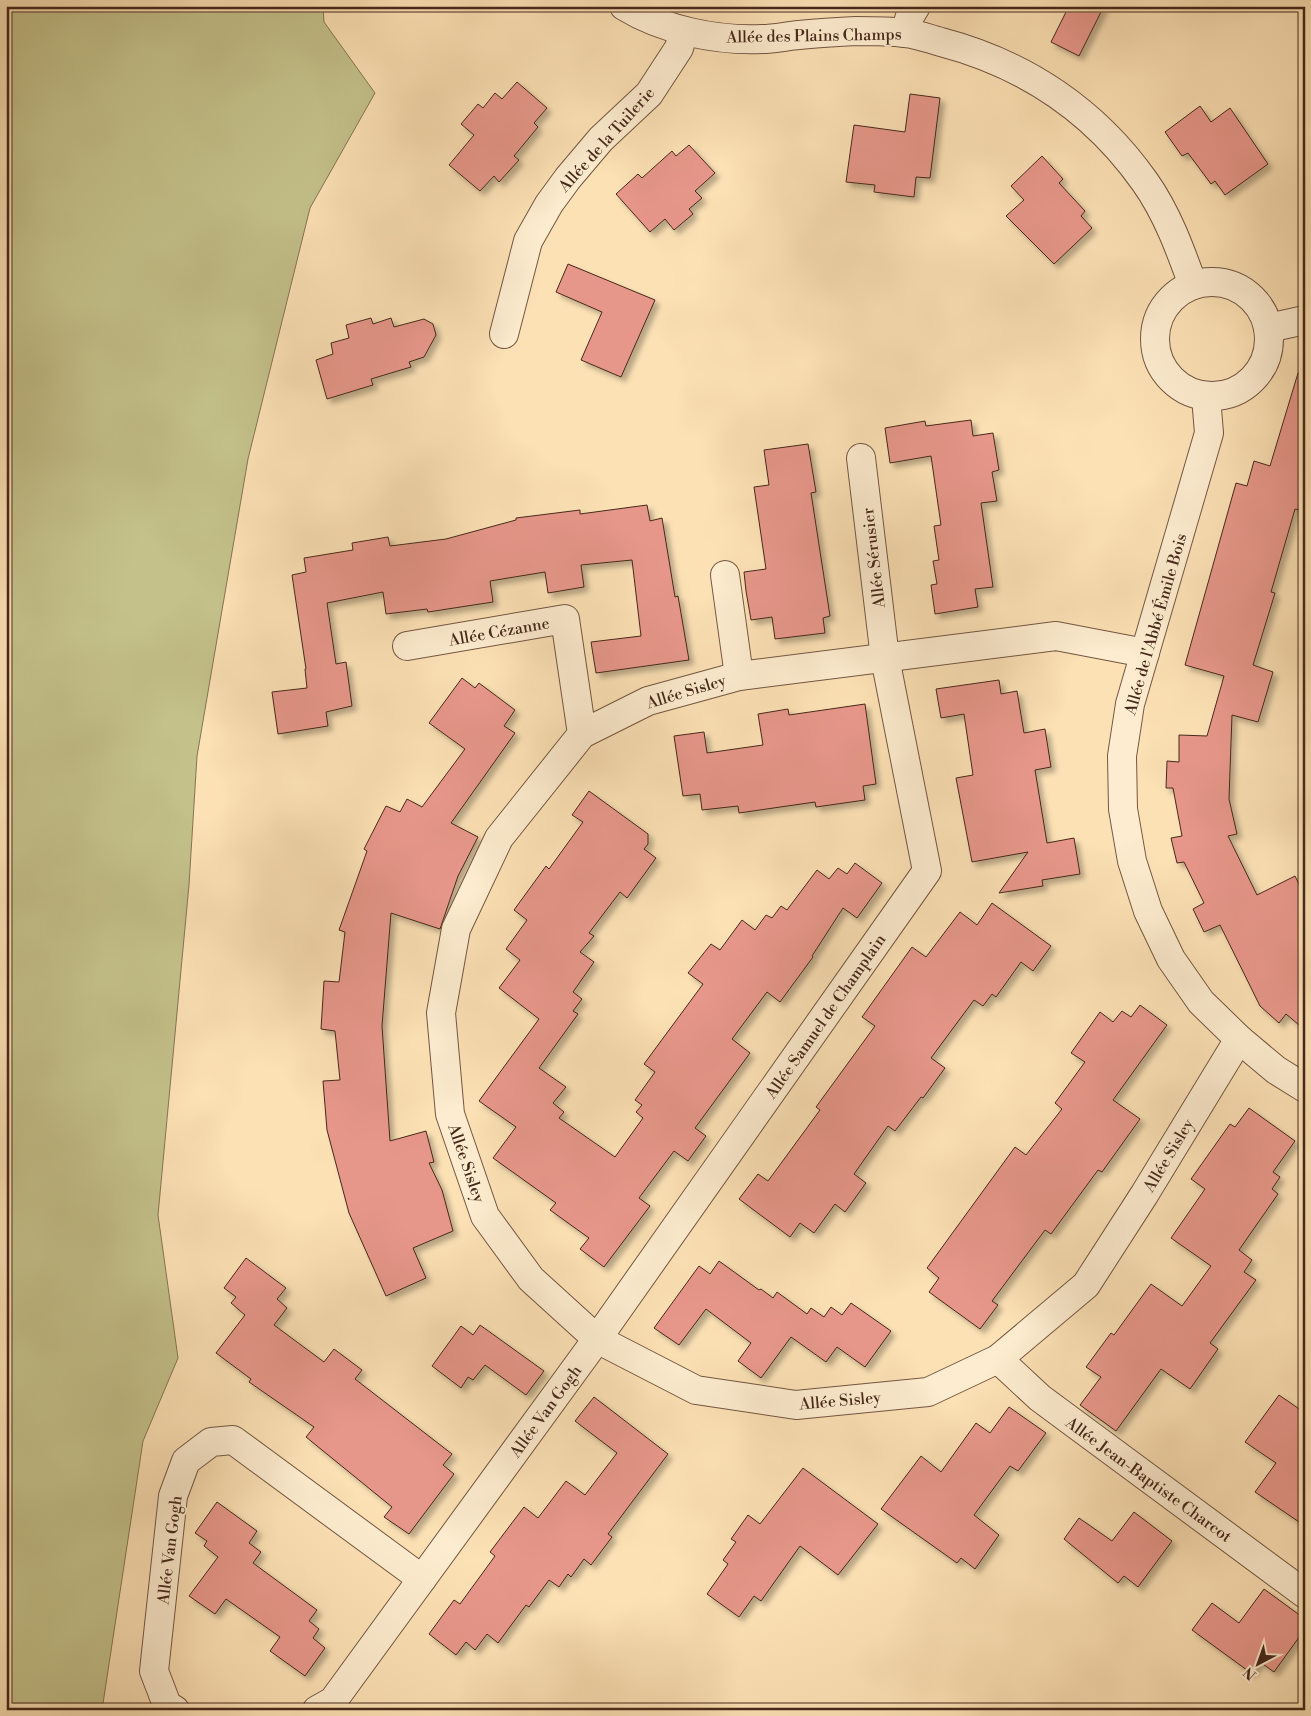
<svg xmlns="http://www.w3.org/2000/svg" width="1311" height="1716" viewBox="0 0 1311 1716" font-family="'Libre Bodoni',serif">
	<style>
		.green { fill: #c4c18a; stroke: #857452 }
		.building { fill: #e7978a; stroke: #46281b; filter: url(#shadow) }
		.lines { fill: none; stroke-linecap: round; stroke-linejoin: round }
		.street-casing { stroke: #745642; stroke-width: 30 }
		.street { stroke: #fdeccf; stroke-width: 28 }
		.labels { text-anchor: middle; stroke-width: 4; stroke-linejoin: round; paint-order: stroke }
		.street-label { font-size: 16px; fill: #46281b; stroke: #fdeccf }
	</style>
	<defs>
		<filter id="shadow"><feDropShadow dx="4.5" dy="4.5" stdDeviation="2.5" flood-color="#0004"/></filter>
	</defs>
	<rect width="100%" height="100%" fill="#fce1b5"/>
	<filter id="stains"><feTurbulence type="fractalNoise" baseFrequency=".004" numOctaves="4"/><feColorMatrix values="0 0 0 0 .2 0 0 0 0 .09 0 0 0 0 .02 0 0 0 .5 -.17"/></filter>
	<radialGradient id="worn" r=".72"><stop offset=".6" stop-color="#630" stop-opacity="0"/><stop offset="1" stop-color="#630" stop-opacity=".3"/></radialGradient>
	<path class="green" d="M6 6H323L324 22 375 93 310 208 248 459 197 756 189 885 158 1215 178 1358 143 1441 102 1710H6Z"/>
	<g class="building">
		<path d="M1069 6H1104L1079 56 1051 42Z"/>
		<path d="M517 82 547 108 534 123 538 127 514 156 519 160 499 182 494 176 480 191 449 165 474 135 461 124 478 104 483 108 495 93 502 99Z"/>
		<path d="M910 94 940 98 930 178 916 177 914 197 874 192 875 185 846 182 854 125 905 132Z"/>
		<path d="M1200 106 1211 122 1230 108 1268 164 1225 195 1215 181 1211 184 1188 153 1182 156 1165 132Z"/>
		<path d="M689 145 715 173 695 191 702 198 689 209 693 214 674 230 665 219 650 232 616 194 638 174 642 178 672 151 676 156Z"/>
		<path d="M1042 156 1063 179 1059 183 1085 211 1081 216 1092 228 1054 264 1006 216 1024 200 1011 186Z"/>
		<path d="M568 264 655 300 621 377 581 360 602 312 556 292Z"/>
		<path d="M371 318 373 324 391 318 394 327 424 319 433 324 436 335 424 357 409 362 411 367 371 379 373 385 327 399 316 360 333 354 331 343 349 338 346 325Z"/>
		<path d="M1298 373 1305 374V490L1299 510 1295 509 1271 592 1275 593 1253 665 1273 672 1258 722 1232 715 1229 799 1237 834 1228 836 1257 895 1295 876 1305 896V1030L1286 1014 1279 1023 1260 1006 1220 925 1204 932 1193 909 1204 903 1184 862 1177 863 1171 838 1182 836 1173 788H1166L1167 761 1179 762V735L1207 736 1224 676 1185 665 1236 483 1247 486 1254 461 1270 466Z"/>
		<path d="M971 420 973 436 993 433 999 470 992 472 997 501 981 503 993 587 975 589 978 607 935 614 931 585 937 584 933 561 939 560 934 526 941 525 931 456 890 463 885 428 925 421 926 426Z"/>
		<path d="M808 444 816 492 811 493 830 616 823 618 825 633 775 639 772 617 751 620 746 591 744 572 766 569 754 487 769 485 764 450Z"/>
		<path d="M647 505 650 521 662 518 675 597 678 596 689 660 596 673 591 642 641 636 632 560 581 565 584 587 548 593 545 572 490 581 493 602 428 612 427 609 386 614 383 592 327 603 336 664 346 662 352 706 326 712 328 726 278 734 272 692 307 688 305 669H306L292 575 306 572 304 558 353 550 352 543 388 537 390 546 446 539 516 520V518L580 510V514Z"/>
		<path d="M462 678 475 688 479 683 515 710 504 726 515 733 451 823 478 837 458 876 440 929 391 913 382 1026 390 1141 426 1131 434 1162 429 1163 442 1190 453 1231 413 1248 426 1278 386 1296 349 1213 327 1130 323 1081 340 1080 335 1031 321 1029 324 981 339 982 345 932 339 930 367 851 364 849 386 806 400 812 407 799 422 807 465 749 429 723Z"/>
		<path d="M999 680 1001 694 1017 691 1024 733 1045 729 1051 767 1035 770 1047 843 1074 838 1080 874 1042 880 1043 886 999 893 1028 852 972 862 956 778 973 775 964 714 941 718 936 689Z"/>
		<path d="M865 704 876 784 863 786 865 800 816 807 815 802 739 813 738 806 702 810 700 794 683 796 674 736 704 732 707 753 763 745 758 714 788 709 789 715Z"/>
		<path d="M589 791 648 834V844L644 849 656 858 627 898 620 892 589 933 594 936 580 952 594 962 573 992 582 999 573 1011 578 1014 539 1068 566 1087 553 1103 564 1112 559 1118 615 1157 643 1118 636 1112 642 1105 635 1100 655 1072 644 1064 703 984 688 973 711 944 720 950 742 920 755 930 766 915 772 918 781 906 787 910 817 870 829 879 838 868 847 874 855 863 882 883 857 918 843 908 812 956 813 957 780 1002 767 992 732 1039 750 1053 695 1128 706 1136 688 1161 674 1151 639 1198 650 1206 604 1267 580 1249 589 1238 550 1210 556 1203 493 1158 516 1127 479 1101 539 1019 499 988 520 960 506 949 527 920 514 910 546 866 549 869 583 822 572 815Z"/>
		<path d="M992 903 1051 946 1033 971 1021 962 996 997 992 994 983 1006 974 1000 931 1058 945 1068 923 1098 921 1097 895 1131 888 1126 854 1174 866 1183 845 1212 835 1204 814 1233 800 1223 790 1237 739 1199 758 1174 768 1181 820 1110 816 1107 875 1026 862 1017 912 947 926 957 960 912 977 925Z"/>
		<path d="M1140 1005 1167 1025 1113 1100 1140 1119 1102 1172 1098 1170 1051 1234 1045 1230 992 1301 998 1305 980 1329 929 1292 939 1278 927 1268 1015 1147 1026 1155 1062 1109 1055 1103 1085 1062 1071 1053 1100 1012 1113 1022 1122 1011 1131 1017Z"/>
		<path d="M1249 1108 1295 1141 1273 1172 1280 1177 1272 1189 1278 1194 1239 1250 1252 1260 1244 1272 1256 1280 1210 1343 1218 1349 1190 1389 1161 1369 1116 1431 1080 1405 1101 1377 1086 1367 1111 1333 1114 1335 1151 1284 1182 1306 1211 1266 1171 1238 1205 1189 1191 1179 1230 1124 1235 1127Z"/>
		<path d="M246 1258 286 1288 277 1299 287 1308 274 1325 324 1362 334 1349 362 1370 355 1379 452 1454 443 1465 454 1474 409 1534 384 1517 392 1507 306 1437 314 1427 249 1382 251 1379 216 1353 245 1315 231 1303 236 1297 224 1288Z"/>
		<path d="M719 1261 759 1290 761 1289 773 1298 777 1292 807 1314 811 1308 824 1317 831 1307 842 1315 851 1303 891 1331 865 1367 837 1347 826 1362 791 1337 761 1378 738 1361 751 1343 706 1309 679 1345 654 1328 699 1266 710 1274Z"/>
		<path d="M480 1325 544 1371 526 1395 485 1365 473 1380 468 1377 461 1388 432 1366 461 1326 473 1335Z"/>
		<path d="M1279 1395 1305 1413V1526L1255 1492 1276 1463 1245 1442Z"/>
		<path d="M594 1397 668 1454 608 1534 612 1537 591 1565 584 1559 571 1577 568 1574 559 1587 549 1580 529 1607 526 1605 498 1643 487 1634 475 1650 466 1642 456 1655 429 1634 454 1600 460 1604 495 1556 490 1552 524 1507 538 1518 566 1481 585 1495 617 1453 575 1421Z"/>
		<path d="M1009 1407 1046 1433 1018 1471 1010 1466 974 1515 999 1535 975 1569 961 1558 957 1563 881 1509 921 1456 941 1472 976 1423 990 1433Z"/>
		<path d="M803 1468 878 1524 838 1575 800 1546 761 1601 754 1596 739 1617 707 1594 728 1564 723 1560 736 1542 731 1539 748 1515 760 1524Z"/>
		<path d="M217 1502 257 1531 249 1543 261 1552 253 1563 317 1610 309 1621 319 1629 313 1638 325 1648 305 1676 270 1651 280 1637 226 1599 215 1614 189 1596 218 1557 204 1546 207 1541 195 1533Z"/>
		<path d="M1134 1512 1172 1541 1138 1587 1124 1576 1118 1583 1064 1539 1079 1518 1112 1541Z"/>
		<path d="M1264 1589 1305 1619V1629L1274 1672 1260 1662 1251 1673 1192 1630 1212 1603 1239 1623Z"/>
	</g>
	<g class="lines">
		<g class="street-casing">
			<g id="street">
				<path d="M624 6C663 30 716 41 762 39 774 39 787 36 799 35 818 33 837 32 856 31 871 31 889 31 905 33 917 34 930 39 941 42 1025 64 1095 111 1145 182 1167 213 1180 249 1193 285"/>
				<path d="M905 33 910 16 916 6"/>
				<circle cx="1212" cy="339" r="57"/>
				<path d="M1268 328 1305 320"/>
				<path d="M504 334 528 241 549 204 568 178 601 139 649 94 679 48 684 31"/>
				<path d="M1206 397 1209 433 1130 704 1122 756 1123 809 1132 861 1148 911 1171 959 1201 1002 1239 1039 1276 1070 1305 1088"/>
				<path d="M725 575 739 676"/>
				<path d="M407 646 565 619 582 734"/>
				<path d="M1145 653 1056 636 739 676 648 701 582 734 499 838 456 929 441 1013 450 1114 485 1216 531 1279 597 1339 696 1390 796 1405 928 1392 998 1359 1086 1285 1144 1195 1239 1039"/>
				<path d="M998 1359 1040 1398 1305 1594"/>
				<path d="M175 1710 167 1705 154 1671 173 1496 186 1461 211 1442 233 1440 422 1579"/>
				<path d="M317 1710 333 1701 597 1339 927 871 885 658 861 458"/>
			</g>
		</g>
		<use href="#street" class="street"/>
	</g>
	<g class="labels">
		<g class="street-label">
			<text transform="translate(814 35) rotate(-1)" y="6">Allée des Plains Champs</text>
			<text transform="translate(606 139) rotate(-48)" y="6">Allée de la Tuilerie</text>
			<text transform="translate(873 558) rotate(-97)" y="6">Allée Sérusier</text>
			<text transform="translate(1155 624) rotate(-74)" y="6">Allée de l'Abbé Émile Bois</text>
			<text transform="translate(499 631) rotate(-10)" y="6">Allée Cézanne</text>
			<text transform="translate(686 691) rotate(-17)" y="6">Allée Sisley</text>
			<text transform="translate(825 1016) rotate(-55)" y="6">Allée Samuel de Champlain</text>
			<text transform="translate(1168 1155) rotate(-59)" y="6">Allée Sisley</text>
			<text transform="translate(467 1163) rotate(71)" y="6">Allée Sisley</text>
			<text transform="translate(840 1400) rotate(-5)" y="6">Allée Sisley</text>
			<text transform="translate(545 1411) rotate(-54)" y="6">Allée Van Gogh</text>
			<text transform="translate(1149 1479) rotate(36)" y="6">Allée Jean-Baptiste Charcot</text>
			<text transform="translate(169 1550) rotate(-83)" y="6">Allée Van Gogh</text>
		</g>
	</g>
	<rect width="1311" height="1716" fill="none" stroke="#fce1b5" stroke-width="25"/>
	<rect x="8" y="8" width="1296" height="1701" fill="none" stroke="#46281b" stroke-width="2.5"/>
	<rect x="12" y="12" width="1286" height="1691" fill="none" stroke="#46281b"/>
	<g transform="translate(1258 1664) rotate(221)" stroke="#fdeccf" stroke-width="4" paint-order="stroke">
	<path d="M0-4L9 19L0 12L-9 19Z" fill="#46281b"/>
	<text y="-8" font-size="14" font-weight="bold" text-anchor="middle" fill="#46281b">N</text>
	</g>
	<rect width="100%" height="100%" filter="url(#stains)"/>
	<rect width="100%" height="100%" fill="url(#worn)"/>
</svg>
